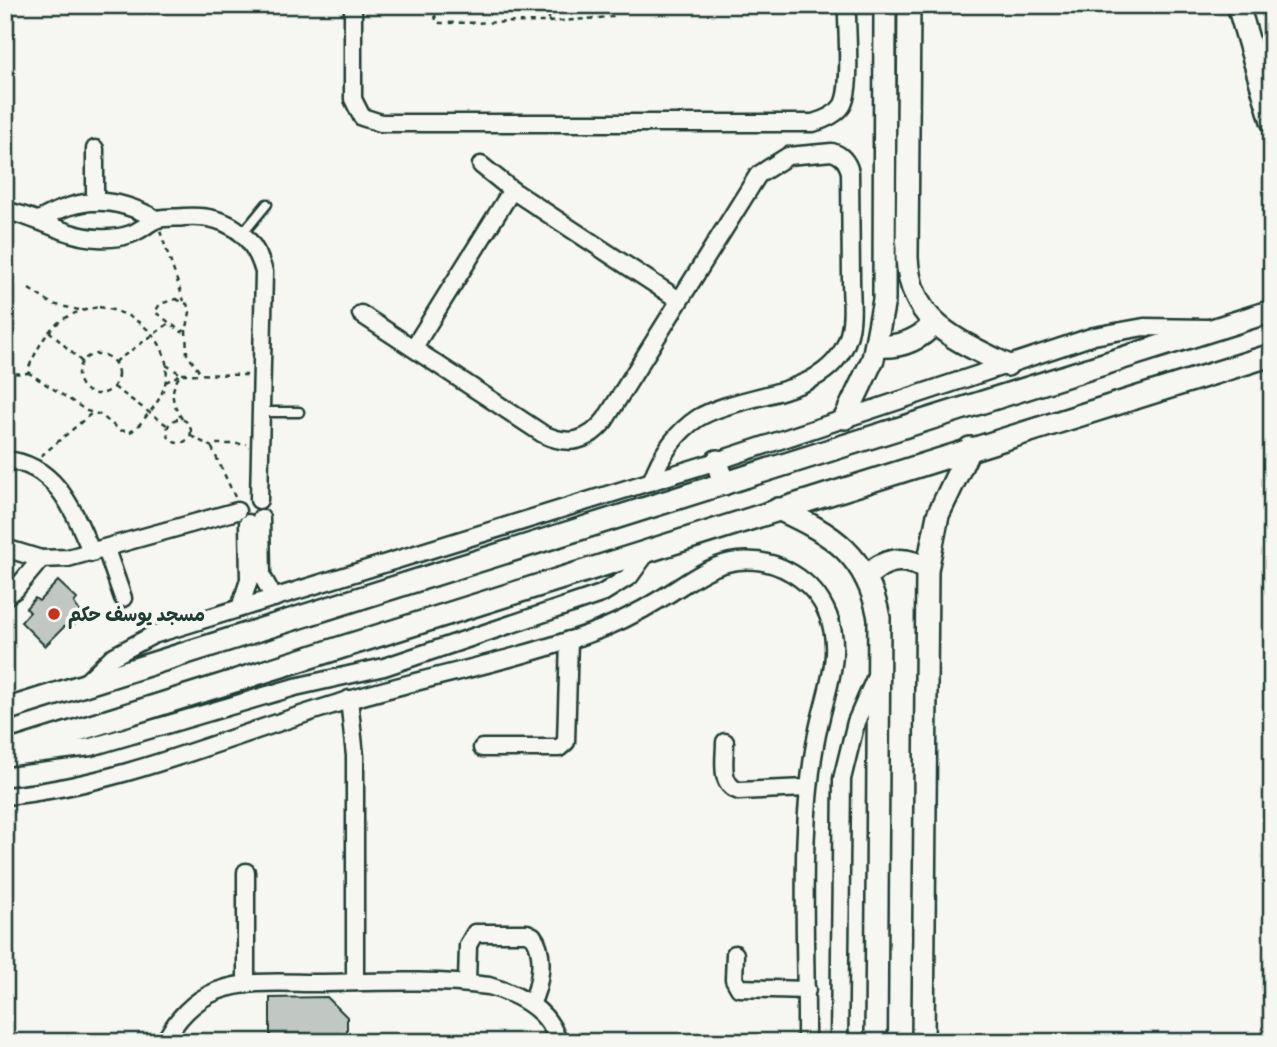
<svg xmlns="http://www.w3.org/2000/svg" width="1277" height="1047" viewBox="0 0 1277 1047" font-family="Pangolin,'Playpen Sans Arabic',sans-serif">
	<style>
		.building { fill: #c1c8c3; stroke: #1f3d34; stroke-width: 2 }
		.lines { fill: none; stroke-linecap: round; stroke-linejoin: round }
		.lane-casing { stroke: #1f3d34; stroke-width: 13 }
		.street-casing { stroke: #1f3d34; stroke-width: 21 }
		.secondary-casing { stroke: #1f3d34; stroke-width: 26 }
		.path { stroke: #1f3d34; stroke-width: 2.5; stroke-dasharray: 5 5; stroke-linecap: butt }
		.lane { stroke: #f6f6f2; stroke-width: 8 }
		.street { stroke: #f6f6f2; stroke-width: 16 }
		.secondary { stroke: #f6f6f2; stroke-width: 21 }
		.poi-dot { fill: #c8321e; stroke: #f6f6f2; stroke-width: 2.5 }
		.labels { text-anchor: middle; stroke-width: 7; stroke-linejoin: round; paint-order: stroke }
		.poi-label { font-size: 19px; font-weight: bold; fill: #1f3d34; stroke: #f6f6f2; text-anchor: start }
	</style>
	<rect width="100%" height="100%" fill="#f6f6f2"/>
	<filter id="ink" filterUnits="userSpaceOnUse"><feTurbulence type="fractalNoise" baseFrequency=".0143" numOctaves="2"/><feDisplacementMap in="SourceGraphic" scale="14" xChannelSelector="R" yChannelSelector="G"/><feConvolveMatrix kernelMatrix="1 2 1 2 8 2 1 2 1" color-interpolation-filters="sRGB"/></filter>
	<g filter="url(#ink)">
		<g class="building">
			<path d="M58 581 77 599 74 603 83 616 70 629 66 625 45 646 21 622 30 612 26 608 35 598 39 601Z"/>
			<path d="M327 997 347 1017V1042H270V998Z"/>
		</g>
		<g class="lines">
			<g class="lane-casing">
				<g id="lane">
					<path d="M243 233 267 204"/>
					<path d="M262 412H299"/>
				</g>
			</g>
			<g class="street-casing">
				<g id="street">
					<path d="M353 5V99L362 117 381 123H813C823 120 836 115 842 106 853 89 846 27 847 5"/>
					<path d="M481 165 512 190 679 300"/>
					<path d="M95 202V149"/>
					<path d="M5 211C38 216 64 237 98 238 111 239 128 237 139 230 145 227 151 221 158 219 166 217 176 218 184 217 225 214 253 232 264 272L259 500"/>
					<path d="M39 220C81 196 114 196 156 219"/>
					<path d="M361 314 543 434C568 446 588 442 605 420L758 175 788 156 832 152C842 155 847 161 850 172 850 207 851 243 851 279 851 298 854 319 848 338 829 398 744 391 698 418 675 433 660 457 651 482"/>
					<path d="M414 347 512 190"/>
					<path d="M5 460C57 464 74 512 92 553"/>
					<path d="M261 518 262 576 274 598"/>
					<path d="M5 548 41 559 68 558 237 511"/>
					<path d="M106 549 123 598"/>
					<path d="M5 597 15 590 41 559"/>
					<path d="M240 608 249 580 248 523"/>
					<path d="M83 685 112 657 153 635 717 461 1094 336 1144 327 1207 328"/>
					<path d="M349 699 355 756V982"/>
					<path d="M725 742C725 760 719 785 739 791L807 788"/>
					<path d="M482 748H559L566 742 569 640"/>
					<path d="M10 757 91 747 295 687 384 667 601 594 630 576 650 548"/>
					<path d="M5 796C123 785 236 733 349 700 427 677 508 662 585 635 612 626 638 613 662 598 686 584 709 564 738 561 777 557 814 580 828 615 843 652 827 689 819 725 797 822 807 941 806 1042"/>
					<path d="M735 954 734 979 739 988 807 990"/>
					<path d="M467 983 468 945 475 933H527L533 936C546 953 540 986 531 1004"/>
					<path d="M246 984V872"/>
					<path d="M165 1042C175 1020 194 1000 217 991 249 979 285 983 318 983 375 982 433 979 489 986 518 994 549 1009 558 1042"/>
					<path d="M839 1042 842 779 856 722 877 674"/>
				</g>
			</g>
			<g class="secondary-casing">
				<g id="secondary">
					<path d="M909 5 907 258C911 324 955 339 1007 365"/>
					<path d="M1238 5 1272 121"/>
					<path d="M876 346C899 348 918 341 934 324"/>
					<path d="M845 418 873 359 884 300 885 5"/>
					<path d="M717 461 724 484"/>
					<path d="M778 509C833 534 867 555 879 618L876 1042"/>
					<path d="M866 578C883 558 906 555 927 570"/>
					<path d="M5 710 1272 311"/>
					<path d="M5 753 1272 355"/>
					<path d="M923 1042 927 570 938 515 970 448"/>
				</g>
			</g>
			<g class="path">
				<path d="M434 5 436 22 440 23 549 22 611 17 616 14 617 5"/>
				<path d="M549 22V5"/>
				<path d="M160 231 184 301"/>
				<path d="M29 289 52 304 79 310"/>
				<path d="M176 299 187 304 190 312 187 328 182 332 155 312 160 304Z"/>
				<path d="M99 307C154 315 190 366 149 413 143 420 138 428 130 432L119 430 101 415 87 411 29 373V367C46 330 57 314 99 307Z"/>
				<path d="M186 330 187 354 201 374"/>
				<path d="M49 331 82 362"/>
				<circle cx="98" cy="374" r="20"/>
				<path d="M115 362 168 324"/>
				<path d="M166 365 181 374 166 382"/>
				<path d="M5 374 29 373"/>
				<path d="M114 387 168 426"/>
				<circle cx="179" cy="431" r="12"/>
				<path d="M182 419C172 402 168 392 181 374L249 375"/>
				<path d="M191 436 212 447"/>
				<path d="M41 456 92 413"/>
				<path d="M235 497 212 448 216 444H247"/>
			</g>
			<use href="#lane" class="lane"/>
			<use href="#street" class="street"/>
			<use href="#secondary" class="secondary"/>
		</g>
	</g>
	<circle class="poi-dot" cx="54" cy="614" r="7"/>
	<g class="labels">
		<g class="poi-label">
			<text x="68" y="621">مسجد يوسف حكم</text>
		</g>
	</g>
	<rect width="1277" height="1047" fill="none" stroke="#f6f6f2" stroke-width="28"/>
	<rect x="14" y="14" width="1249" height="1019" fill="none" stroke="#1f3d34" stroke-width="2.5" filter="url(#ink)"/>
</svg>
